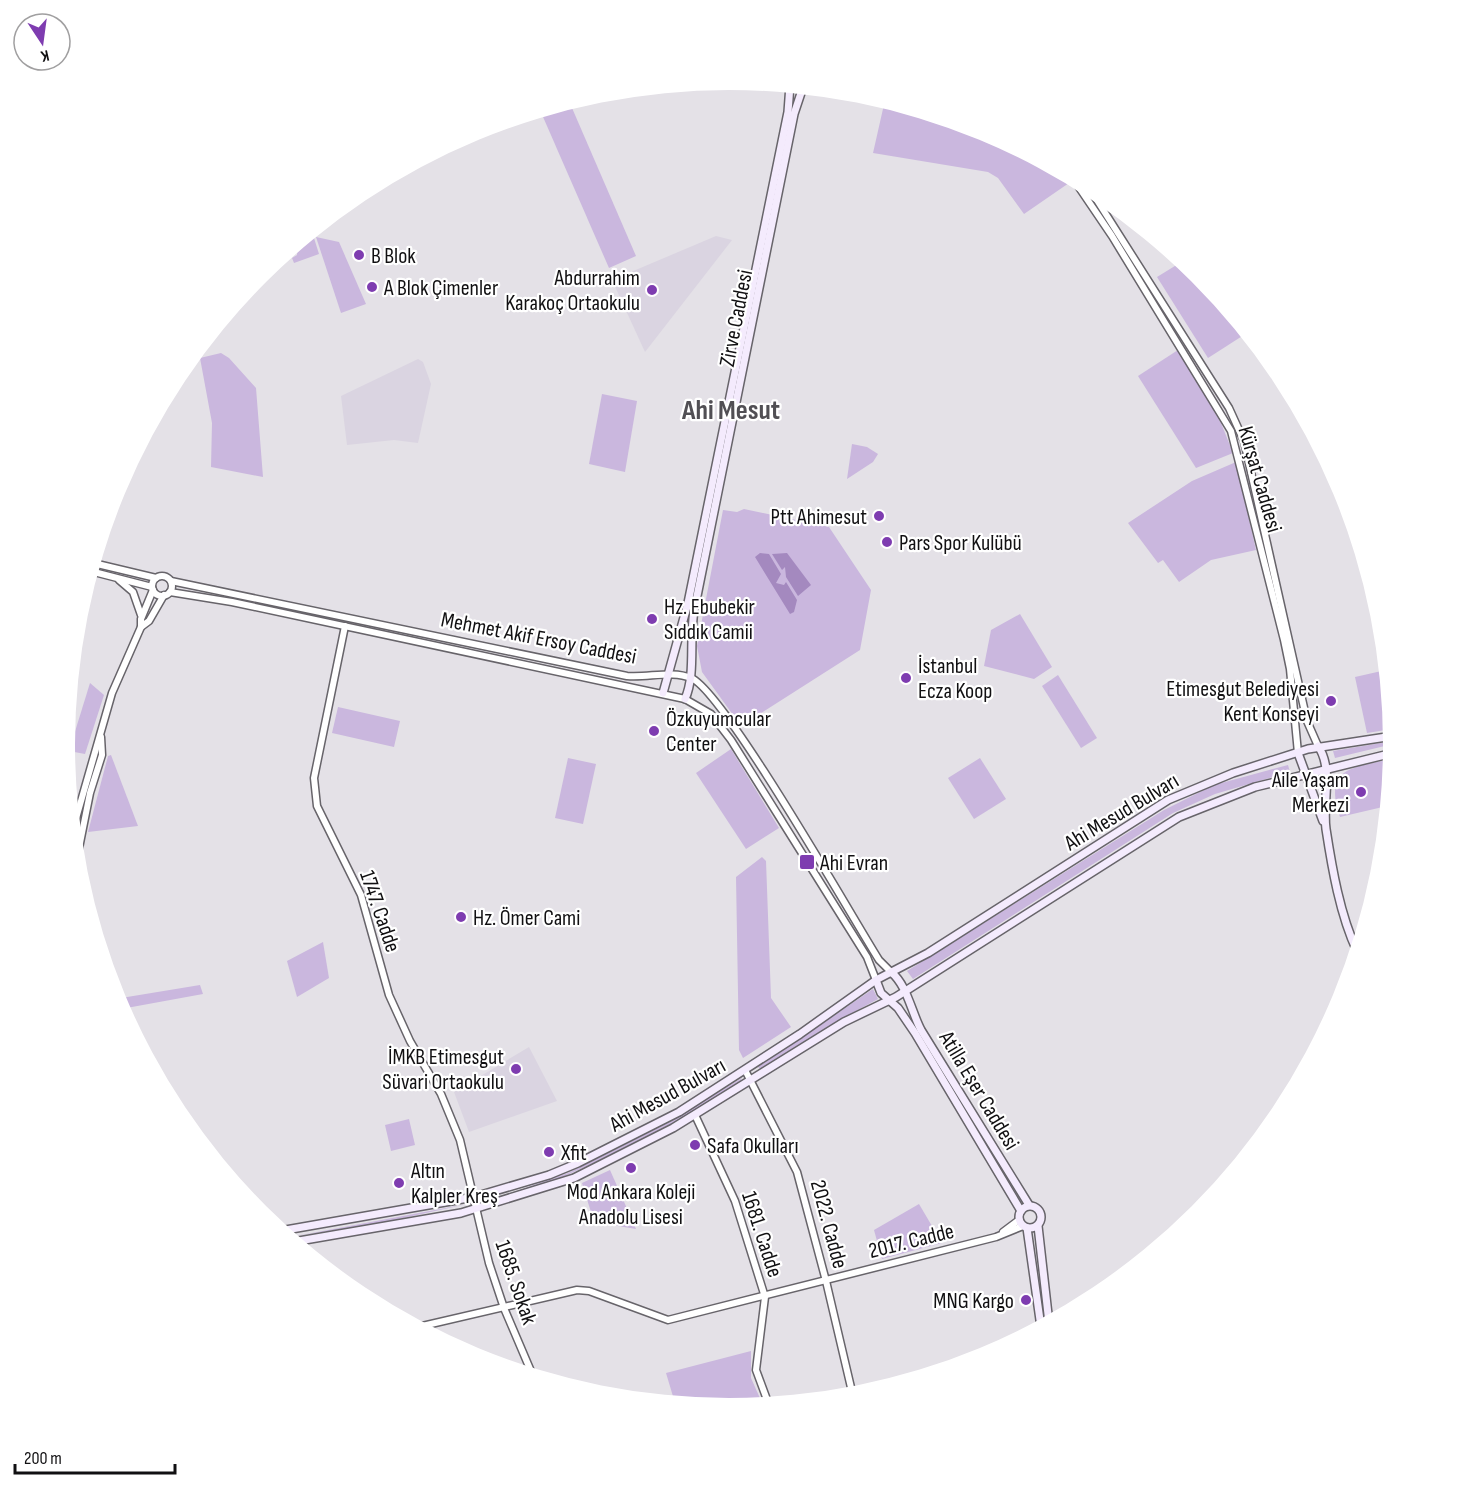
<svg xmlns="http://www.w3.org/2000/svg" width="1458" height="1488" viewBox="0 0 1458 1488" font-family="'Sofia Sans Condensed',sans-serif">
	<style>
		.built { fill: #dad4e1 }
		.green { fill: #cab7de }
		.water { fill: #a489bf }
		.lines { fill: none; stroke-linecap: round; stroke-linejoin: round }
		.tertiary-casing { stroke: #67646a; stroke-width: 9 }
		.secondary-casing { stroke: #67646a; stroke-width: 10 }
		.tertiary { stroke: #fff; stroke-width: 6 }
		.secondary { stroke: #f4ebfd; stroke-width: 7 }
		.poi-dot { fill: #7e3cb0; stroke: #fff; stroke-width: 2 }
		.labels { text-anchor: middle; stroke-width: 4.5; stroke-linejoin: round; paint-order: stroke }
		.poi-label { font-size: 22px; fill: #111012; stroke: #fff; text-anchor: start }
		.street-label { font-size: 22px; fill: #111012; stroke: #fff }
		.district-label { font-size: 28px; font-weight: bold; fill: #514f54; stroke: #fff }
	</style>
	<rect width="100%" height="100%" fill="#e4e1e7"/>
	<g class="built">
		<path d="M716 236 732 240 645 352 612 280Z"/>
		<path d="M418 359 423 362 431 384 418 443 394 440 347 445 341 396Z"/>
		<path d="M529 1047 557 1101 469 1132 454 1092Z"/>
	</g>
	<g class="green">
		<path d="M885 100 984 130 1063 173 1069 183 1024 214 998 178 988 172 873 153Z"/>
		<path d="M569 101 636 256 609 268 540 110Z"/>
		<path d="M304 237 314 238 319 254 294 263 292 258 297 255 298 242Z"/>
		<path d="M316 237 339 242 366 304 341 313Z"/>
		<path d="M1183 261 1199 274 1247 333 1208 358 1157 277Z"/>
		<path d="M1178 350 1221 423 1233 453 1196 468 1138 376Z"/>
		<path d="M221 353 229 358 256 388 263 477 211 467 212 423 200 358Z"/>
		<path d="M602 394 637 401 625 472 589 464Z"/>
		<path d="M852 444 867 447 878 454 873 462 847 479Z"/>
		<path d="M1236 462 1256 550 1211 560 1179 582 1163 560 1158 563 1128 523 1192 481Z"/>
		<path d="M744 509 829 527 871 590 860 650 741 726 702 672 697 646 723 510 737 512Z"/>
		<path d="M1020 614 1052 667 1034 679 984 666 991 630Z"/>
		<path d="M1386 670 1392 729 1367 733 1355 677Z"/>
		<path d="M1058 675 1097 738 1081 748 1042 686Z"/>
		<path d="M90 683 104 695 85 754 69 751Z"/>
		<path d="M338 707 400 721 394 747 332 733Z"/>
		<path d="M1393 741V744L1335 758 1333 751Z"/>
		<path d="M731 749 779 828 746 849 696 773Z"/>
		<path d="M111 755 138 826 88 832 108 756Z"/>
		<path d="M568 758 596 764 583 824 555 818Z"/>
		<path d="M980 758 1006 799 974 819 948 778Z"/>
		<path d="M1392 759 1387 806 1340 817C1323 767 1352 768 1392 759Z"/>
		<path d="M1288 765 1290 772 1215 794 1173 813 913 979 907 971 1164 810 1214 785Z"/>
		<path d="M762 857 766 861 771 998 791 1027 743 1058 739 1050 736 877Z"/>
		<path d="M323 942 329 978 297 997 287 961Z"/>
		<path d="M200 985 203 994 121 1009 115 999Z"/>
		<path d="M873 989 878 999 832 1024 760 1069 758 1067Z"/>
		<path d="M742 1078C736 1096 582 1170 555 1180 532 1189 508 1195 485 1202L568 1173 670 1122Z"/>
		<path d="M409 1119 415 1145 391 1151 385 1125Z"/>
		<path d="M610 1170 636 1229 594 1222 582 1183Z"/>
		<path d="M467 1204 376 1224 288 1237 312 1233Z"/>
		<path d="M919 1204 942 1243 882 1259 874 1230Z"/>
		<path d="M751 1351V1378L763 1405 729 1408 675 1403 666 1373Z"/>
	</g>
	<g class="water">
		<path d="M760 553 769 554 781 574 776 583 784 585 786 582 797 600 794 612 790 614 755 557Z"/>
		<path d="M787 553 811 585 798 596 786 577 785 567 782 570 772 554Z"/>
	</g>
	<g class="lines">
		<g class="tertiary-casing">
			<g id="tertiary">
				<path d="M1072 177 1112 236 1231 431 1284 640 1290 669 1298 753"/>
				<path d="M1088 186 1229 408 1244 441 1307 721 1318 746"/>
				<path d="M93 563 156 578"/>
				<path d="M90 571 152 587"/>
				<circle cx="162" cy="586" r="10"/>
				<path d="M119 580 133 592 141 615"/>
				<path d="M171 581 627 676C648 678 672 670 691 678 723 690 852 917 879 960L891 972"/>
				<path d="M170 592 232 602 685 699 711 714 731 740 867 957 876 980"/>
				<path d="M345 626 314 778 317 806 361 895 389 995 410 1041 441 1094 460 1140 489 1263 504 1308 533 1376"/>
				<path d="M141 627 149 621 164 595"/>
				<path d="M73 829 112 693 141 627V619L153 590"/>
				<path d="M76 863 90 793 102 755 101 737"/>
				<path d="M745 1070 797 1172 826 1281 853 1396"/>
				<path d="M695 1115 735 1201 765 1297 756 1370 769 1405"/>
				<path d="M1003 1232 1019 1220"/>
				<path d="M418 1327 577 1290 589 1291 668 1320 996 1237 1023 1226"/>
			</g>
		</g>
		<g class="secondary-casing">
			<g id="secondary">
				<path d="M663 693 688 603 788 112 790 85"/>
				<path d="M685 699C696 675 689 639 694 611L794 114 803 87"/>
				<path d="M1318 746C1334 769 1322 802 1326 829 1332 868 1340 915 1357 951"/>
				<path d="M1298 753 1323 821"/>
				<path d="M891 972C907 985 911 1011 921 1030L1029 1205"/>
				<path d="M876 980 881 993 898 1008 915 1033 1021 1211"/>
				<circle cx="1030" cy="1217" r="11"/>
				<path d="M1038 1226 1049 1323"/>
				<path d="M1027 1228 1041 1327"/>
				<path d="M280 1231 474 1197 549 1175 578 1163 679 1112 800 1034 876 980 928 953 1168 800 1233 773 1308 749 1393 736"/>
				<path d="M293 1242 461 1213 574 1178 673 1128 844 1022 896 997 1179 817 1255 787 1393 753"/>
			</g>
		</g>
		<use href="#tertiary" class="tertiary"/>
		<use href="#secondary" class="secondary"/>
	</g>
	<g class="poi-dot">
		<circle cx="359" cy="255" r="6"/>
		<circle cx="372" cy="287" r="6"/>
		<circle cx="652" cy="290" r="6"/>
		<circle cx="879" cy="516" r="6"/>
		<circle cx="887" cy="542" r="6"/>
		<circle cx="652" cy="619" r="6"/>
		<circle cx="906" cy="678" r="6"/>
		<circle cx="1331" cy="701" r="6"/>
		<circle cx="654" cy="731" r="6"/>
		<circle cx="1361" cy="792" r="6"/>
		<rect x="799" y="854" width="16" height="16" rx="3"/>
		<circle cx="461" cy="917" r="6"/>
		<circle cx="516" cy="1069" r="6"/>
		<circle cx="695" cy="1145" r="6"/>
		<circle cx="549" cy="1152" r="6"/>
		<circle cx="631" cy="1168" r="6"/>
		<circle cx="399" cy="1183" r="6"/>
		<circle cx="1026" cy="1300" r="6"/>
	</g>
	<g class="labels">
		<g class="poi-label">
			<text x="371" y="263">B Blok</text>
			<text x="640" y="285" text-anchor="end">Abdurrahim<tspan x="640" dy="25">Karakoç Ortaokulu</tspan></text>
			<text x="384" y="295">A Blok Çimenler</text>
			<text x="867" y="524" text-anchor="end">Ptt Ahimesut</text>
			<text x="899" y="550">Pars Spor Kulübü</text>
			<text x="664" y="614">Hz. Ebubekir<tspan x="664" dy="25">Sıddık Camii</tspan></text>
			<text x="918" y="673">İstanbul<tspan x="918" dy="25">Ecza Koop</tspan></text>
			<text x="1319" y="696" text-anchor="end">Etimesgut Belediyesi<tspan x="1319" dy="25">Kent Konseyi</tspan></text>
			<text x="666" y="726">Özkuyumcular<tspan x="666" dy="25">Center</tspan></text>
			<text x="1349" y="787" text-anchor="end">Aile Yaşam<tspan x="1349" dy="25">Merkezi</tspan></text>
			<text x="820" y="870">Ahi Evran</text>
			<text x="473" y="925">Hz. Ömer Cami</text>
			<text x="504" y="1064" text-anchor="end">İMKB Etimesgut<tspan x="504" dy="25">Süvari Ortaokulu</tspan></text>
			<text x="707" y="1153">Safa Okulları</text>
			<text x="561" y="1160">Xfit</text>
			<text x="411" y="1178">Altın<tspan x="411" dy="25">Kalpler Kreş</tspan></text>
			<text x="631" y="1199" text-anchor="middle">Mod Ankara Koleji<tspan x="631" dy="25">Anadolu Lisesi</tspan></text>
			<text x="1014" y="1308" text-anchor="end">MNG Kargo</text>
		</g>
		<g class="street-label">
			<text transform="translate(735 318) rotate(-79)" y="8">Zirve Caddesi</text>
			<text transform="translate(1261 479) rotate(74)" y="8">Kürşat Caddesi</text>
			<text transform="translate(539 637) rotate(11)" y="8">Mehmet Akif Ersoy Caddesi</text>
			<text transform="translate(1121 811) rotate(-31)" y="8">Ahi Mesud Bulvarı</text>
			<text transform="translate(381 911) rotate(71)" y="8">1747. Cadde</text>
			<text transform="translate(980 1090) rotate(59)" y="8">Atilla Eşer Caddesi</text>
			<text transform="translate(667 1094) rotate(-29)" y="8">Ahi Mesud Bulvarı</text>
			<text transform="translate(830 1224) rotate(75)" y="8">2022. Cadde</text>
			<text transform="translate(763 1234) rotate(72)" y="8">1681. Cadde</text>
			<text transform="translate(911 1240) rotate(-14)" y="8">2017. Cadde</text>
			<text transform="translate(517 1282) rotate(71)" y="8">1685. Sokak</text>
		</g>
		<g class="district-label">
			<text x="731" y="419">Ahi Mesut</text>
		</g>
	</g>
	<path d="M0 0H1458V1488H0ZM75 744a654 654 0 1 1 1308 0a654 654 0 1 1-1308 0Z" fill="#fff" fill-rule="evenodd"/>
	<g transform="translate(42 42) rotate(167)"><circle r="28" fill="#ffffff" stroke="#a09fa0" stroke-width="1.5"/>
	<path d="M0-4.5L10 22L0 15L-10 22Z" fill="#7e3cb0"/>
	<text y="-9" font-size="16" font-weight="bold" text-anchor="middle" fill="#111012">K</text>
	</g>
	<path d="M15 1464v9h160v-9" fill="none" stroke="#111012" stroke-width="3"/>
	<text x="24" y="1464" font-size="18" fill="#111012" stroke="#ffffff" stroke-width="4.5" paint-order="stroke">200 m</text>
</svg>
